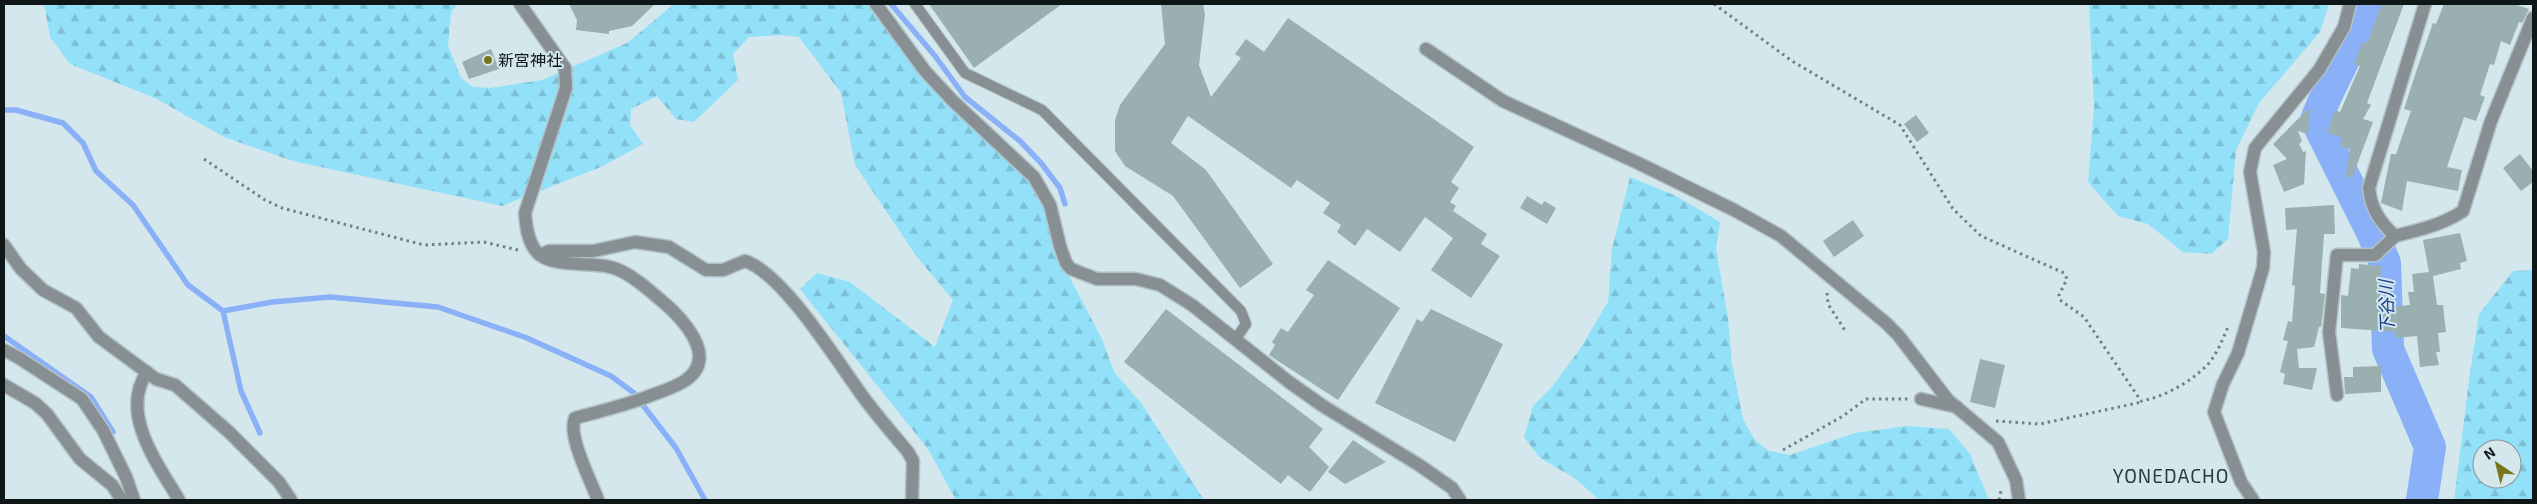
<svg xmlns="http://www.w3.org/2000/svg" width="2537" height="504" viewBox="0 0 2537 504" font-family="'Exo 2','Noto Sans JP',sans-serif">
	<style>
		.forest { fill: url(#forest-firs); fill-rule: evenodd }
		.lines { fill: none; stroke-linecap: round; stroke-linejoin: round }
		.stream { stroke: #8ab0f8; stroke-width: 5.5 }
		.river { stroke: #8ab0f8; stroke-width: 32 }
		.building { fill: #9aafaf }
		.service-casing { stroke: #b0c1c7; stroke-width: 12 }
		.minor-casing { stroke: #b0c1c7; stroke-width: 15 }
		.path { stroke: #728084; stroke-width: 3; stroke-dasharray: 2.5 4; stroke-linecap: butt }
		.service { stroke: #888f93; stroke-width: 10 }
		.minor { stroke: #888f93; stroke-width: 12 }
		.poi-dot { fill: #78761b; stroke: #d3e7ed; stroke-width: 2 }
		.labels { text-anchor: middle; stroke-width: 4; stroke-linejoin: round; paint-order: stroke }
		.poi-label { font-size: 16px; fill: #0f1618; stroke: #d3e7ed; text-anchor: start }
		.water-label { font-size: 18px; font-style: italic; fill: #173d8f; stroke: #d3e7ed }
		.quarter-label { font-size: 19px; letter-spacing: 1px; fill: #2a3b40; stroke: #d3e7ed }
	</style>
	<defs>
		<pattern id="forest-firs" width="22" height="20" patternUnits="userSpaceOnUse" patternTransform="scale(1.25)"><rect width="22" height="20" fill="#92e1f9"/><path d="M5 1l3.5 6h-7zM16 11l3.5 6h-7z" fill="#7dc0d5"/></pattern>
	</defs>
	<rect width="100%" height="100%" fill="#d3e7ed"/>
	<g class="forest">
		<path d="M44 4H457L451 13 448 46 461 78 473 87 490 88 542 80 627 43 674 4H870L942 99 1035 185 1041 197 1060 259 1102 339 1114 372 1141 403 1204 500H956L928 449 800 289 817 273 850 282 935 347 953 300 917 257 855 165 841 93 799 37 781 35 749 37 733 54 738 80 694 122 676 119 657 96 631 109 630 125 643 144 603 166 502 206 293 161 224 137 157 99 70 64 50 37Z"/>
		<path d="M2089 4H2329L2320 32 2259 103 2236 150 2228 239 2211 254 2183 252 2148 224 2118 216 2088 182 2094 108Z"/>
		<path d="M1630 177 1676 196 1720 222 1716 249 1728 318 1732 364 1743 419 1754 439 1769 451 1790 455 1855 433 1907 426 1949 429 1970 454 1989 500H1599L1576 479 1540 458 1524 437 1533 406 1551 388 1580 349 1608 302 1612 249Z"/>
		<path d="M2533 270V500H2454L2469 380 2479 314 2513 271ZM2482 449H2512V479H2482Z"/>
	</g>
	<g class="lines">
		<g class="stream">
			<path d="M891 4 935 56 965 97 1020 141 1041 163 1060 188 1065 204"/>
			<path d="M4 110H16L63 123 83 143 96 171 133 205 188 285 223 311 241 391 260 433"/>
			<path d="M223 311 272 302 330 297 438 307 527 338 611 376 634 393"/>
			<path d="M4 336 91 397 113 432"/>
			<path d="M642 404 676 448 705 500"/>
		</g>
		<path class="river" d="M2368 4C2355 44 2331 80 2316 120L2372 232 2385 263 2388 349 2430 447 2422 500"/>
	</g>
	<g class="building">
		<path d="M569 4H655L632 26 609 31V34L576 30 577 20Z"/>
		<path d="M929 4H1062L974 68Z"/>
		<path d="M1161 4H1203L1205 14 1199 65 1211 97 1241 58 1235 54 1246 39 1264 52 1288 18 1474 147 1451 182 1459 188 1450 202 1456 206 1453 211 1487 234 1481 244 1500 256 1471 298 1431 270 1453 238 1425 217 1400 252 1367 229 1355 246 1337 232 1341 225 1323 213 1330 203 1297 180 1291 188 1188 116 1171 143 1206 170 1273 264 1240 288 1173 196 1125 166 1115 151V120L1120 105 1165 44Z"/>
		<path d="M2382 4H2404L2367 103 2371 105 2363 119 2373 122 2352 178 2346 176 2350 149 2340 146 2343 138 2327 133 2335 110 2340 112 2360 66 2354 64 2363 41 2367 43Z"/>
		<path d="M2444 4H2514L2529 9 2522 23 2519 22 2510 45 2501 41 2494 65 2490 64 2480 95 2485 97 2476 121 2464 117 2447 167 2462 170 2458 191 2407 181 2402 211 2381 203 2391 154H2396L2411 111 2404 109 2417 69 2433 23 2436 24Z"/>
		<path d="M491 49 499 69 469 79 462 62Z"/>
		<path d="M2310 107 2308 134 2298 131 2302 141 2299 144 2303 152 2306 151 2304 184 2284 192 2273 165 2287 159 2273 144Z"/>
		<path d="M1916 115 1929 133 1917 142 1904 124Z"/>
		<path d="M2520 154 2533 171V182L2521 191 2503 168Z"/>
		<path d="M1527 196 1542 205 1544 201 1556 208 1547 224 1520 208Z"/>
		<path d="M2334 205 2335 234H2324L2320 293 2325 294 2321 327H2319L2314 347 2297 349 2299 368H2317L2312 390 2283 384 2285 374 2280 372 2288 341 2283 340 2288 321 2292 322 2295 286 2292 285 2297 229 2286 230 2285 208Z"/>
		<path d="M1853 220 1864 236 1834 257 1823 241Z"/>
		<path d="M2460 233 2467 261 2460 263 2461 269 2433 276 2437 305H2443L2446 332 2438 333 2440 352H2436L2439 365 2420 367 2417 336 2396 338V332L2341 328V295L2348 296 2351 268 2359 269V264L2381 266 2378 308 2410 305 2408 292H2414L2412 274 2429 272 2423 240Z"/>
		<path d="M1328 260 1400 308 1338 400 1269 355 1275 345 1272 342 1281 328 1288 332 1314 295 1306 290Z"/>
		<path d="M1166 309 1323 429 1309 447 1329 467 1310 492 1288 475 1281 484 1124 362Z"/>
		<path d="M1431 309 1503 344 1455 442 1375 403 1417 319 1422 322Z"/>
		<path d="M1980 359 2005 365 1995 408 1970 402Z"/>
		<path d="M2381 366V392L2345 394 2344 377H2353V367Z"/>
		<path d="M1353 440 1386 462 1345 484 1328 472Z"/>
	</g>
	<g class="lines">
		<g class="service-casing">
			<path id="service" d="M915 4 965 73 1042 110 1241 311 1246 324 1235 340"/>
		</g>
		<g class="minor-casing">
			<g id="minor">
				<path d="M520 4 565 68 566 88 525 213C526 226 528 246 540 255 555 267 592 262 610 267 630 271 657 297 672 310 690 328 715 359 686 380 676 387 663 391 652 395 627 405 601 411 575 418 567 435 591 481 598 500"/>
				<path d="M876 4 925 71 952 100 1034 177 1050 205 1060 246 1066 263 1071 269 1097 279H1136L1160 285 1192 305 1289 382 1323 406 1419 465 1452 488 1460 500"/>
				<path d="M2425 4 2369 188C2371 209 2380 222 2395 236 2419 230 2442 225 2463 211L2491 121 2533 18"/>
				<path d="M1426 49 1503 101 1638 163 1734 210 1781 236 1886 323 1898 335 1948 400 1998 442 2016 480 2019 500"/>
				<path d="M4 245 21 269 43 290 76 308 99 337 156 379 175 385 229 432 279 482 291 500"/>
				<path d="M540 255 549 251H593L635 242 669 247 706 270H723L745 261C784 274 838 363 864 398 878 417 893 434 908 452L913 461 912 500"/>
				<path d="M4 350 19 358 82 399 103 430 126 477 134 500"/>
				<path d="M147 372C119 414 158 464 179 500"/>
				<path d="M4 385 35 403 47 414 80 459 112 485 122 500"/>
				<path d="M2337 395 2329 332 2337 255H2375L2395 236"/>
				<path d="M1921 399 1957 407"/>
				<path d="M2253 500 2241 482 2214 412 2223 384 2238 353 2263 268 2264 252 2250 172 2255 148 2319 70 2344 27 2350 4"/>
			</g>
		</g>
		<g class="path">
			<path d="M1714 4 1792 61 1900 125 1953 209 1981 236 2064 273 2067 279 2059 295 2060 300 2084 317 2141 401C2164 397 2193 381 2209 363 2218 352 2223 338 2229 325"/>
			<path d="M204 159 265 200 282 208 424 245 484 242 518 250"/>
			<path d="M1827 293 1828 304 1846 332"/>
			<path d="M1996 421 2040 424 2142 402"/>
			<path d="M1783 450 1843 416 1866 399H1908"/>
			<path d="M1999 500 2001 491"/>
		</g>
		<use href="#service" class="service"/>
		<use href="#minor" class="minor"/>
	</g>
	<circle class="poi-dot" cx="488" cy="60" r="5"/>
	<g class="labels">
		<g class="poi-label">
			<text x="498" y="66">新宮神社</text>
		</g>
		<g class="water-label">
			<text transform="translate(2387 307) rotate(-92)" y="6">下谷川</text>
		</g>
		<g class="quarter-label">
			<text x="2171" y="483">YONEDACHO</text>
		</g>
	</g>
	<rect width="2537" height="504" fill="none" stroke="#0f1618" stroke-width="10"/>
	<g transform="translate(2497 464) rotate(325)"><circle r="24" fill="#d3e7ed" stroke="#859398"/>
	<path d="M0-4L9 19L0 12L-9 19Z" fill="#78761b"/>
	<text y="-8" font-size="14" font-weight="bold" text-anchor="middle" fill="#0f1618">N</text>
	</g>
</svg>
